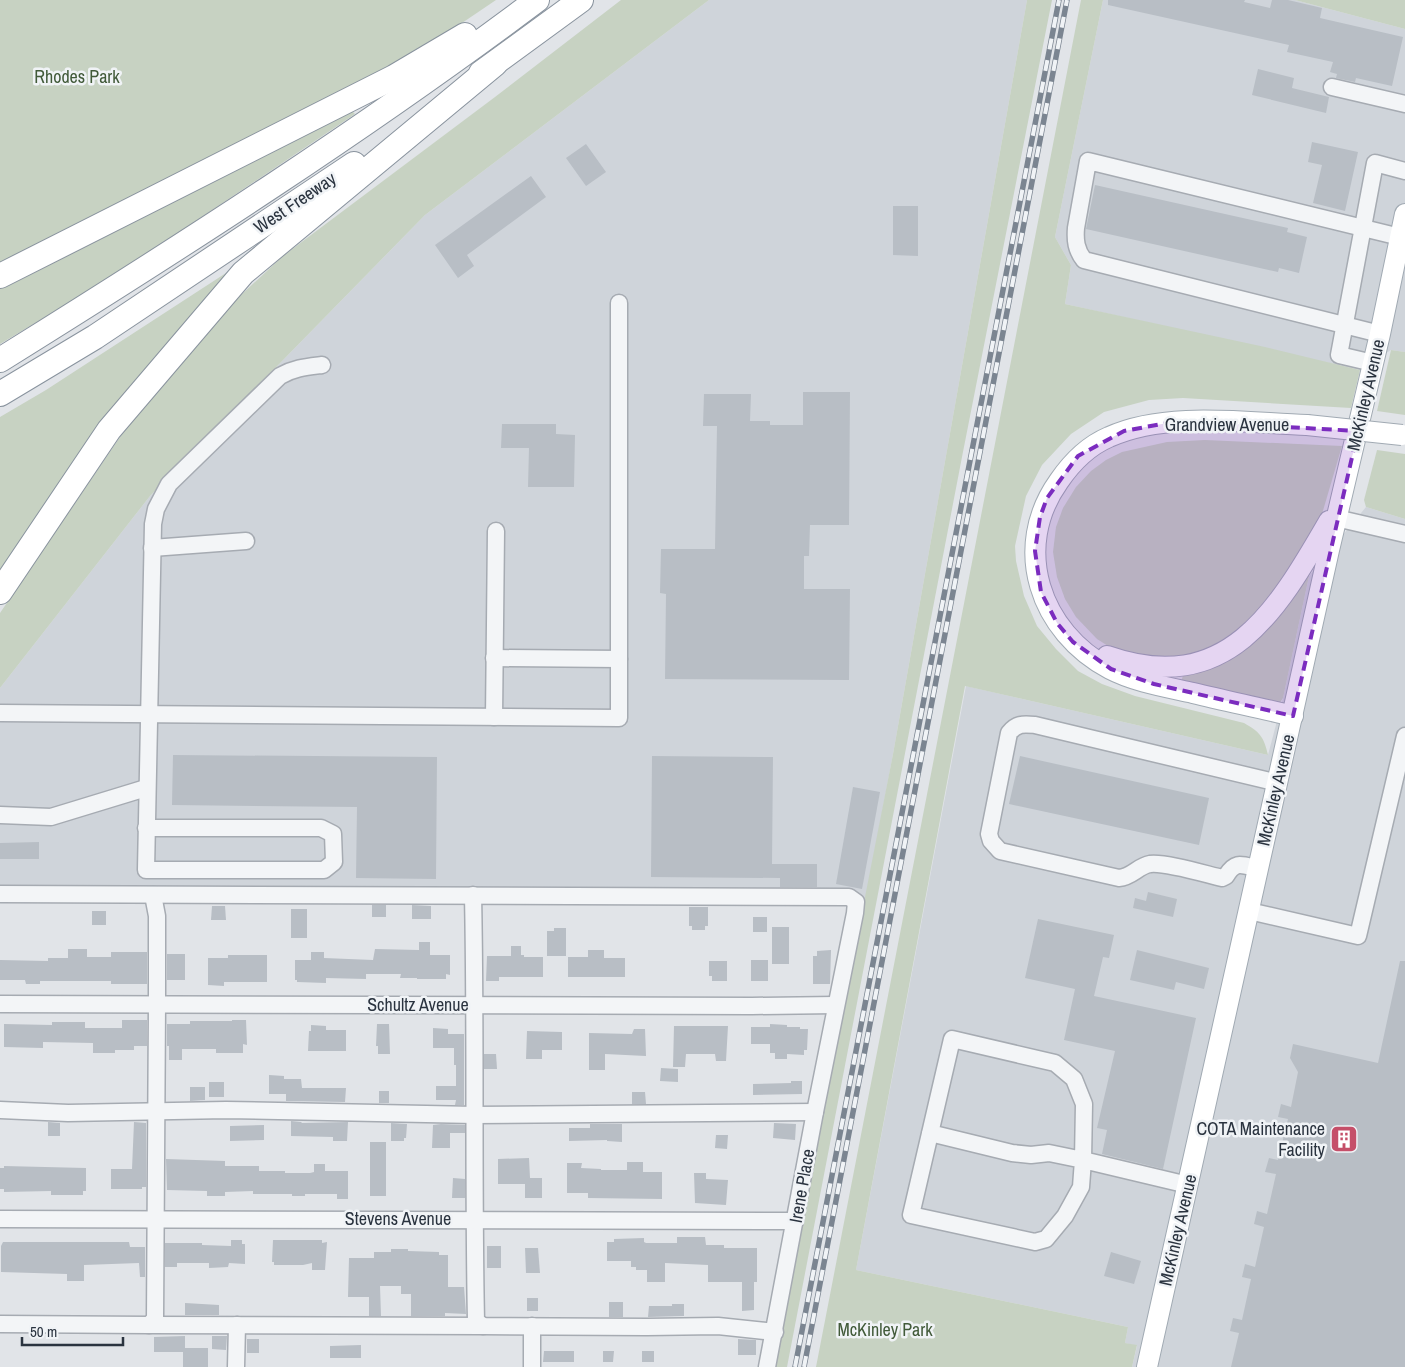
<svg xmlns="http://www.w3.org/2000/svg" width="1405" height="1367" viewBox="0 0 1405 1367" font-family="'Archivo Narrow',sans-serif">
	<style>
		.built { fill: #cfd4da }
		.green { fill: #c7d2c2 }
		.building { fill: #b8bec5 }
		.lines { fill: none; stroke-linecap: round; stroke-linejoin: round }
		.minor-casing { stroke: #a6abb2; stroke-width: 19 }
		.major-casing { stroke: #a1aab3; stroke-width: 22 }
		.highway-casing { stroke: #89939e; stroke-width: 26 }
		.minor { stroke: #f3f5f7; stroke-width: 16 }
		.major { stroke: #fff; stroke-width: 20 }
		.highway { stroke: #fff; stroke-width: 24 }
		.rail-casing { stroke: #7b8591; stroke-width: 5.5 }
		.rail { stroke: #f0f3f6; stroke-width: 4; stroke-dasharray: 11; stroke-linecap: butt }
		.major-bridge-casing { stroke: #a1aab3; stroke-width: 22; stroke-linecap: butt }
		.major-bridge { stroke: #fff; stroke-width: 20 }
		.marked { fill: #7b2cbf; fill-opacity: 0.2; stroke: #7b2cbf; stroke-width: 4; stroke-dasharray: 10 6; stroke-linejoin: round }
		.labels { text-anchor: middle; stroke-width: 5; stroke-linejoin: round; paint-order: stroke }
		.park-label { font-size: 18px; fill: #415a39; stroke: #f0f3f6 }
		.street-label { font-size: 18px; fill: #2a333f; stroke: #f0f3f6 }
		.poi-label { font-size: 18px; fill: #2a333f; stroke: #f0f3f6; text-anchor: end }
	</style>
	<rect width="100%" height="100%" fill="#e1e4e8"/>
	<g class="built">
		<path d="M709 0H1027L893 754 866 898 0 892V688L150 496 425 215Z"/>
		<path d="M1103 0H1295L1405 29V352L1391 350 1360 370 1065 304 1071 265 1055 237Z"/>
		<path d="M1366 507 1405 519V1367H1132L1137 1346 1125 1343 1128 1327 856 1270 966 686 1268 755 1283 698 1309 576Z"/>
	</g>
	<g class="green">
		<path d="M0 0H496L462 23 373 79 0 264Z"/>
		<path d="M621 0H709L425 215 150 496 0 688V613L150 393 228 307 283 256 495 97Z"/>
		<path d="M1027 0H1052L962 457 787 1367H773L893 754Z"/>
		<path d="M1081 0H1103L1055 237 1071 265 1065 304 1265 347 1360 370 1351 408 1183 398 1149 400 1104 412 1071 434 1042 465 1026 496 1015 546 1016 561 1024 596 1037 626 1056 649 1078 671 1102 684 1135 696 1244 723C1260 732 1264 737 1268 755L965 686 856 1270 1128 1327 1125 1343 1137 1345 1132 1367H816Z"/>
		<path d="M1295 0H1405V29Z"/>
		<path d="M352 111 355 114 114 276 0 344V287Z"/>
		<path d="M246 260 0 574V417L46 390Z"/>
		<path d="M1391 350 1405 352V415L1377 411Z"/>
		<path d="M1205 440 1342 446 1322 514 1310 543 1263 612 1218 649 1162 662 1116 651 1097 639 1076 617 1065 599 1057 577 1053 552 1056 527 1063 508 1076 487 1091 471 1106 460 1122 452 1167 442Z"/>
		<path d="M1377 450 1405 454V519L1366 507 1364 500Z"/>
		<path d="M1305 575 1309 576 1283 698 1279 704 1181 683 1184 671 1206 665Z"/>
	</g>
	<g class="building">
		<path d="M1108 0H1245L1244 2 1270 8 1272 0H1288L1322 8 1320 18 1403 37 1392 86 1356 78 1355 82 1336 78 1337 74 1330 72 1333 62 1287 52 1289 45 1108 5Z"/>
		<path d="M1258 69 1294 78 1292 88 1329 97 1326 113 1252 95Z"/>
		<path d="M1312 142 1358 152 1345 211 1313 203 1322 165 1308 162Z"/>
		<path d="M586 144 606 172 586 186 566 158Z"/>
		<path d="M531 176 546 197 467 255 474 266 458 278 435 245Z"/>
		<path d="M1095 185 1288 228 1287 232 1307 237 1299 273 1279 268 1278 272 1086 229Z"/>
		<path d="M893 206H918V256L893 255Z"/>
		<path d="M803 392H850L849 525H810L809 556H804V589H850L849 680 665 679 666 594 660 593 661 549H715L717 426H703L704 394H751L750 421H770V425H803Z"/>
		<path d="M502 424H556V434L575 435 574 487H528L529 448H501Z"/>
		<path d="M173 755 437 757 436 879 356 878 357 807 172 805Z"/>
		<path d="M652 756 773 757 772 864H817V887H780V878L651 877Z"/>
		<path d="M1020 756 1209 798 1199 845 1009 804Z"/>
		<path d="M853 787 880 792 862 889 836 884Z"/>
		<path d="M39 842V859H0V843Z"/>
		<path d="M1148 892 1177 899 1173 917 1133 908 1135 898 1146 901Z"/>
		<rect x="372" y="905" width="14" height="12"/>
		<path d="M412 905 431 906V919H412Z"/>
		<path d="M212 906H225L226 920H211Z"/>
		<path d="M689 907H708V926H705V930H692V926H689Z"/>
		<rect x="291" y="909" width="16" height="29"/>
		<rect x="92" y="911" width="14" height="14"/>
		<rect x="753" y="917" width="14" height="15"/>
		<path d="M1038 919 1114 935 1109 958 1103 957 1094 996 1196 1018 1163 1169 1102 1154 1107 1130 1097 1128 1115 1051 1064 1040 1075 989 1025 978Z"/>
		<rect x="772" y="927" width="17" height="37"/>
		<path d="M554 928H566V956H547V931H554Z"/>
		<path d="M419 942H430V955H450V975L446 974V979H417V978H400L401 974H366V979L326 978V983L297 982V980H295V960H311V952H324V958L373 960 375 949 419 950Z"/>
		<path d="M511 946H521V955H524V957H543V977H499V981H486L487 956H511Z"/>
		<path d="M68 949H87V957H111V952H147V984H111V981H40V984H26L25 980H0V960L48 961V958H68Z"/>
		<path d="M588 950H604V958H625V977H568V957H588Z"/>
		<path d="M831 950 830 984H813V956H817V951Z"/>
		<path d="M1137 950 1209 968 1204 989 1176 982 1174 990 1130 980Z"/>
		<rect x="167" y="954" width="18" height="26"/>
		<path d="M228 955H267V982H224V986L208 985V958H228Z"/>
		<rect x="751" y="960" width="17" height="21"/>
		<path d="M709 961H727V981H712V976H709Z"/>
		<path d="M1400 961H1405V1367H1231L1239 1333 1230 1331 1233 1318 1242 1320 1251 1279 1242 1277 1245 1264 1255 1267 1264 1227 1254 1224 1257 1211 1267 1214 1276 1174 1265 1172 1269 1158 1278 1160 1288 1119 1278 1117 1281 1104 1291 1107 1298 1072 1290 1058 1293 1044 1378 1063Z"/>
		<path d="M122 1020H147V1046H134V1050H115V1053H93V1043L43 1042V1048L4 1047V1024L52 1025V1022H85V1028H122Z"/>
		<path d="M232 1020H246L247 1045 243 1044V1053H216V1049H182V1060H169V1046H167V1024H190V1021H232Z"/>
		<path d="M377 1024H389L390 1054H378V1046H376Z"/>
		<path d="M770 1024 787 1025V1027H800V1029H808L807 1050H804V1055L787 1054V1059H775V1053H770V1044H751V1027H770Z"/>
		<path d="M311 1025 326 1026V1030H346V1051H308L309 1031H311Z"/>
		<path d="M674 1026H728L726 1061H716L715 1054H686L685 1067H673Z"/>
		<path d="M433 1028 448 1029V1034H464V1105H455L456 1100H436V1086H456V1065H454V1048H433Z"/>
		<path d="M634 1029H645L646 1056 605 1054V1070H589V1033L632 1034Z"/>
		<path d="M527 1031 562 1032V1050H542V1059H526Z"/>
		<path d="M484 1054H496L497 1069H484Z"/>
		<path d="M661 1068 678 1069V1082L660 1081Z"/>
		<path d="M269 1075 284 1076V1079H301L302 1088H346L345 1102 286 1101V1094H269Z"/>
		<path d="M791 1081H802V1094L753 1095V1084L791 1083Z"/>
		<rect x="209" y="1082" width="15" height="15"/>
		<path d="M190 1087H205V1100L190 1101Z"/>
		<rect x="379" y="1091" width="10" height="12"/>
		<path d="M632 1092H645L646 1104H632Z"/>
		<path d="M291 1121 301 1122 302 1123 348 1122 347 1141H333V1137L291 1136Z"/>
		<path d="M48 1122 60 1123V1136H48Z"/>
		<path d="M134 1122 146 1123V1187H142V1189H111V1169H132Z"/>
		<path d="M391 1123 407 1124 406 1138H404V1141H391Z"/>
		<path d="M774 1123 796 1124 795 1140 773 1138Z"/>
		<path d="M441 1124 465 1125V1133H450V1148H432L433 1125Z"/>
		<path d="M590 1124H622V1142L607 1141V1140L569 1141V1128H590Z"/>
		<path d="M264 1125V1140L230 1141V1126Z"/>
		<path d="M716 1135H728L727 1149 715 1148Z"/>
		<rect x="370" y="1142" width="16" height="54"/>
		<path d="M529 1158 530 1178H542V1198H525V1184H498V1159Z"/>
		<path d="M166 1159 225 1161V1166H259V1171H285V1173H310L314 1172V1164H325V1171H348V1199H337V1194H305V1196H292V1194H253V1191L225 1192V1196H207V1191L167 1190Z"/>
		<path d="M627 1162H643V1172H662V1199L588 1198V1193H567V1163H582L581 1168 601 1169V1170H627Z"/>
		<path d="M4 1166 86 1168V1191H83V1195H51V1191L4 1192V1189H0V1168H4Z"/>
		<path d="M694 1173H706V1179L728 1180 726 1205 695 1203Z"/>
		<path d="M453 1178 465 1179V1198H452Z"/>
		<path d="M677 1237H705L706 1245H724V1248H757V1282H754V1310L742 1311V1282H708V1265L665 1263V1282H647V1270H636V1267H631V1261H607V1242H614V1239L644 1238V1242L646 1243H677Z"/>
		<path d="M231 1240H242V1244H245V1264L229 1263 228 1267 209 1268V1263H177V1267H165V1243H202V1245L231 1246Z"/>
		<path d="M273 1240H322V1243L327 1242 325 1270H312V1263L303 1265H274V1262H272Z"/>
		<path d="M3 1242H129L130 1247H145V1277H140L139 1263 84 1265V1281H67V1274L1 1272V1246Z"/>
		<rect x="487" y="1246" width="14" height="22"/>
		<path d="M525 1248H538L540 1273H526Z"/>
		<path d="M391 1249H408V1251L439 1252V1255H448V1287H464L466 1314 445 1313V1316H411V1294H401V1286H380L381 1316H369V1297H348L349 1258H374V1252H391Z"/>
		<path d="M1111 1252 1141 1261 1134 1284 1104 1276Z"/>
		<rect x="527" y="1298" width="11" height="13"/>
		<rect x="609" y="1302" width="14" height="15"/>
		<path d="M185 1303 219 1305V1315H185Z"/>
		<path d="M672 1304H684V1316L648 1317 649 1306H672Z"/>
		<path d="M185 1336V1348H208V1367H183V1352H154V1337Z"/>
		<path d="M212 1336H227L226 1350 212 1349Z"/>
		<rect x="247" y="1339" width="12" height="14"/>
		<path d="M738 1339 756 1340V1355H738Z"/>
		<path d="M361 1345V1358H330V1346Z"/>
		<path d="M544 1351H574V1362H543Z"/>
		<path d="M603 1351H614L613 1362H603Z"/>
		<rect x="642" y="1351" width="12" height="11"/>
	</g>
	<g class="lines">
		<g class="minor-casing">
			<g id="minor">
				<path d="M1332 87 1405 104"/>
				<path d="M1380 334 1084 260C1076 250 1075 240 1076 228L1088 161 1400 237"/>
				<path d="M1373 363 1339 355 1375 163 1405 171"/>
				<path d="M1336 518 1405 534"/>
				<path d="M152 548 246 541"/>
				<path d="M494 658 619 659"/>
				<path d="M0 713 619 718V303"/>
				<path d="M494 717 496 531"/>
				<path d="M0 815 51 817 146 788"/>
				<path d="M146 828H321L333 834 334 862 324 870H146L153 524 156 509 169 484 280 376C294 368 306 367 322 365"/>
				<path d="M1258 869C1242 865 1236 860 1226 876L1222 878C1205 874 1165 862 1150 864 1138 866 1132 877 1119 878L1000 851 991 841 989 834 1009 733C1017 723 1024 724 1035 725L1278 783"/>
				<path d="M0 894 849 897 856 902 855 913 815 1112 767 1367"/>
				<path d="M473 895C476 1037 473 1179 476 1321L483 1326 647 1327 718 1326 775 1332"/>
				<path d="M1249 911 1358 936 1405 736"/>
				<path d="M0 1004 752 1006 836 1005"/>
				<path d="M0 1110 68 1113 226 1110 475 1115 815 1112"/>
				<path d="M930 1133 1012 1153 1031 1155 1049 1153 1083 1160 1081 1187 1065 1216 1046 1239 1035 1242 911 1215 952 1039 1055 1063 1074 1079 1084 1104 1083 1160 1188 1185"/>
				<path d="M0 1219 795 1221"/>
				<path d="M0 1324 149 1325 155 1319 157 1005V916L153 895"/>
				<path d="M149 1325 483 1326"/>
				<path d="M236 1367 237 1325"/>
				<path d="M532 1367V1326"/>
			</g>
		</g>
		<g class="major-casing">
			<g id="major">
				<path d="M1107 656C1227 698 1277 611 1329 521"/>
				<path d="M1293 716C1260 708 1226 701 1193 693 1166 687 1135 682 1110 669 1040 632 1011 548 1059 481 1072 462 1088 446 1109 437 1166 411 1246 423 1307 425"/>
				<path d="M1147 1367 1329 550 1380 334 1405 214"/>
			</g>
		</g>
		<g class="highway-casing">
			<g id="highway">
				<path d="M481 73 581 0"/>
				<path d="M0 276 394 77 465 35"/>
				<path d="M0 360C183 246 365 129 537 0"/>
				<path d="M0 394 95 337 354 164"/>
				<path d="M0 592 109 430 243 273 495 64"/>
			</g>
		</g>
		<use href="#minor" class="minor"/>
		<use href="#major" class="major"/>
		<use href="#highway" class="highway"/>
		<g class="rail-casing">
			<g id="rail">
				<path d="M795 1367 1059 0"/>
				<path d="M804 1367 1067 0"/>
			</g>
		</g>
		<use href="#rail" class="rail"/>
		<g class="major-bridge-casing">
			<path id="major-bridge" d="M1307 425 1402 435"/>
		</g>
		<use href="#major-bridge" class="major-bridge"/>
	</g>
	<path class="marked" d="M1178 421 1358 431 1293 716 1154 684 1111 669 1073 642 1057 623 1041 592 1035 551 1040 517 1047 498 1078 456 1124 431Z"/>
	<defs>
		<g id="building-square" transform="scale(1.4375)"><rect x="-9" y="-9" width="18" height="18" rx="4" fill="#c54f69" stroke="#f0f3f6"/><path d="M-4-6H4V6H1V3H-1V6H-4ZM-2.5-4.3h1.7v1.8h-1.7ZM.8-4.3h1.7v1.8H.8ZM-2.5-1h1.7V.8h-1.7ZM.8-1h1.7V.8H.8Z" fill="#fff"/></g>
	</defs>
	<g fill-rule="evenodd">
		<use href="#building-square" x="1344" y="1139"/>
	</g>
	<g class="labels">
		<g class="park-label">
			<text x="77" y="83">Rhodes Park</text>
			<text x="885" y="1336">McKinley Park</text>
		</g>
		<g class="street-label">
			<text transform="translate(295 203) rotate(-34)" y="6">West Freeway</text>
			<text transform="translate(1366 395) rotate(-77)" y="6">McKinley Avenue</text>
			<text x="1227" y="431">Grandview Avenue</text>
			<text transform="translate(1276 790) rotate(-77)" y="6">McKinley Avenue</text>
			<text x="418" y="1011">Schultz Avenue</text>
			<text transform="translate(802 1186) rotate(-80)" y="6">Irene Place</text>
			<text x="398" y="1225">Stevens Avenue</text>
			<text transform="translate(1178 1230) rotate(-77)" y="6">McKinley Avenue</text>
		</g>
		<g class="poi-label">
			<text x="1325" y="1135">COTA Maintenance<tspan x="1325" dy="21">Facility</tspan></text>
		</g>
	</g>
	<path d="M22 1337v8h101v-8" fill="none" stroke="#2a333f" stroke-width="2.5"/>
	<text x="30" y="1337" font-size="15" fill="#2a333f" stroke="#f0f3f6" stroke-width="4" paint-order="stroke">50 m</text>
</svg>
